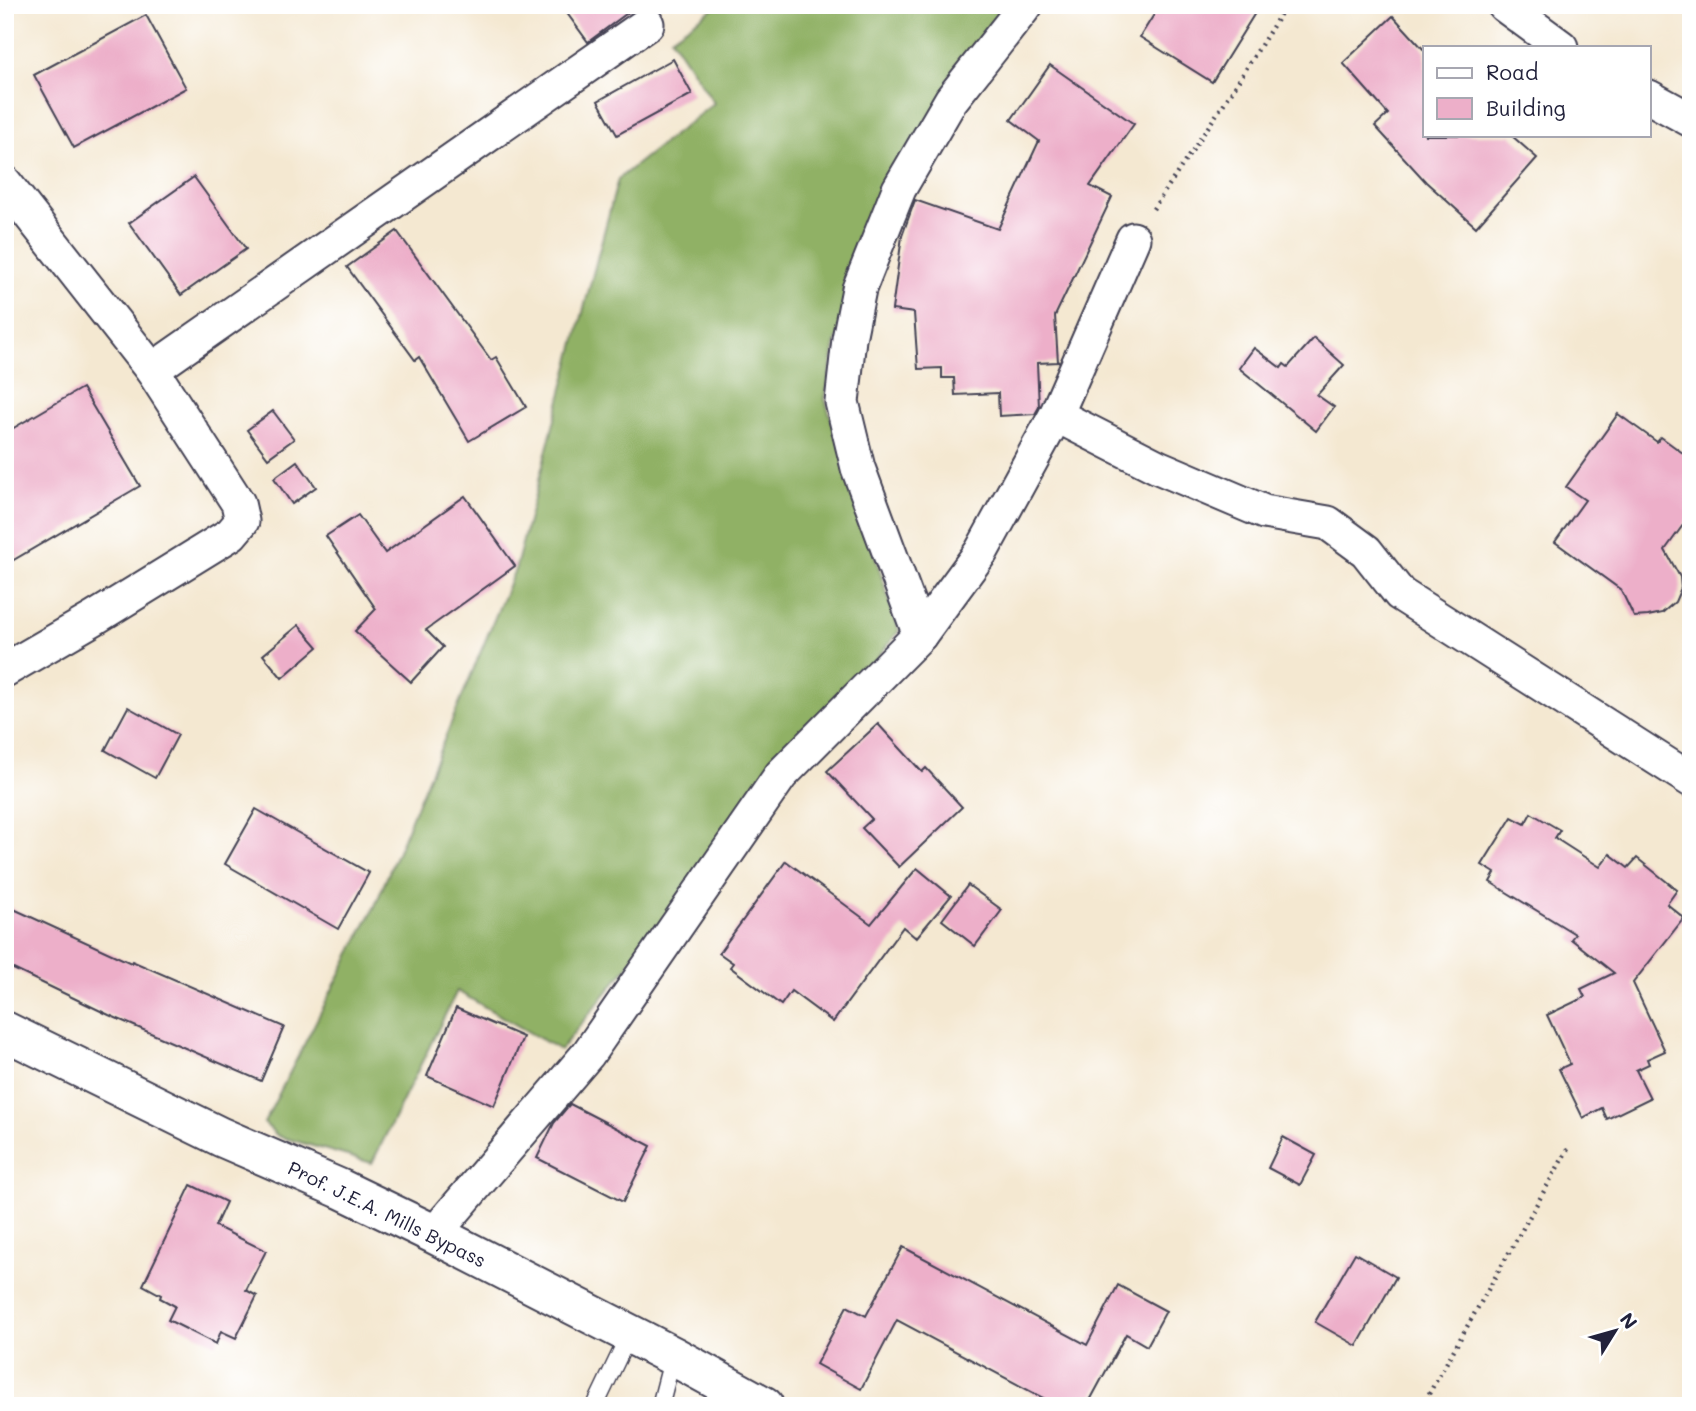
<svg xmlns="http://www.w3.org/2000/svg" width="1696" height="1411" viewBox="0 0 1696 1411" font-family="Mali,sans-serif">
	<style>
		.forest { fill: #90b165; stroke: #596a50; stroke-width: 2 }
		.building { fill: #edafc9 }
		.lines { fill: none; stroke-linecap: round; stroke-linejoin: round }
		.service-casing { stroke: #424052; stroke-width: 19 }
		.minor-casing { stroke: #424052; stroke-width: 37 }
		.tertiary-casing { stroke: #424052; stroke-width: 42 }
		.path { stroke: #424052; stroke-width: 4.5; stroke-dasharray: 2 5; stroke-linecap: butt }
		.service { stroke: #fff; stroke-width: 16 }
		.minor { stroke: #fff; stroke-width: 33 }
		.tertiary { stroke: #fff; stroke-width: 38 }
		.labels { text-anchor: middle; stroke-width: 5; stroke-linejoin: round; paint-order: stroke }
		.street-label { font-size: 19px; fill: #22223b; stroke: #fff }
	</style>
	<rect width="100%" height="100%" fill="#fff"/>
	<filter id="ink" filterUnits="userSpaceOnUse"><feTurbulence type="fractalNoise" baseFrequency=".0143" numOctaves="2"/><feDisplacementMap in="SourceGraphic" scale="14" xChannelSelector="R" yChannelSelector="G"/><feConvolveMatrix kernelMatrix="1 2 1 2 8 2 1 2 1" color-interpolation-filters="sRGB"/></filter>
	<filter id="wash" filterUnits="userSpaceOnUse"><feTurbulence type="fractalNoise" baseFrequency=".00686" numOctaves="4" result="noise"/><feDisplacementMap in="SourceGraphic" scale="28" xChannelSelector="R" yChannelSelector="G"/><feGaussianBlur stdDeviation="1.57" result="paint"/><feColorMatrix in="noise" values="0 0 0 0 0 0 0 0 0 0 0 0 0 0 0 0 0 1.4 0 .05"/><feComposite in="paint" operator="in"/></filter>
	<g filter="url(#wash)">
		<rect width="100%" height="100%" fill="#f4e8d1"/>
		<path class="forest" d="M718 5H1012L836 341 825 399 899 631 560 1050 457 991 372 1163 278 1136 264 1123 375 906 516 567 618 179 714 103 671 38Z"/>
		<g id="blocks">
			<g class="building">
				<path d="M561 5H638L588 42Z"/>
				<path d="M1160 5H1260L1212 82 1140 37Z"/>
				<path d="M146 15 186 88 74 148 34 75Z"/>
				<path d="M1393 16 1425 51V135H1511L1537 158 1476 227 1426 182 1375 126 1388 114 1343 63Z"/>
				<path d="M673 59 692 94 617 135 598 101Z"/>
				<path d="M1050 65 1134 124 1090 186 1112 197 1055 316 1058 362 1037 363 1039 407 1035 414 999 416 998 393 955 395 954 378H942V368L918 369 914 313 892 310 902 236 915 200 998 229 1039 141 1011 120Z"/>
				<path d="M194 177 246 249 181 295 129 223Z"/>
				<path d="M397 231 491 360 496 357 526 407 469 441 419 357 415 360 347 267Z"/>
				<path d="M1314 338 1344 365 1317 395 1334 407 1316 431 1239 368 1254 348 1281 368 1284 364 1288 367Z"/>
				<path d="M82 388 140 486 5 565V433Z"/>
				<path d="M273 411 294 439 268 458 247 430Z"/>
				<path d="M1618 414 1657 442 1661 437 1691 459V514L1665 550 1680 577 1681 588 1675 602 1662 613 1648 616 1634 617 1621 590 1555 542 1585 500 1566 487Z"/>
				<path d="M297 461 316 487 292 504 274 478Z"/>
				<path d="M465 496 515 566 426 630 443 647 411 682 355 631 376 609 326 536 358 515 385 553Z"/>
				<path d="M299 625 318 647 282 678 263 655Z"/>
				<path d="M128 707 178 735 155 778 105 750Z"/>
				<path d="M878 724 922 772 926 768 962 807 899 867 862 828 872 819 827 771Z"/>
				<path d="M256 809 369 873 338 929 225 864Z"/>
				<path d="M1531 813 1560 830 1555 838 1600 867 1610 854 1628 868 1637 858 1677 890 1667 904 1684 918 1633 983 1665 1051 1647 1059 1649 1064 1636 1070 1650 1098 1607 1119 1602 1108 1583 1118 1559 1069 1570 1064 1547 1015 1585 997 1581 989 1614 973 1571 939 1575 934 1490 882 1495 873 1482 865 1512 817 1525 824Z"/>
				<path d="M786 861 871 924 917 868 951 896 916 938 903 927 833 1022 791 991 781 1005 730 967 733 963 719 953Z"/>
				<path d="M968 885 1002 910 975 946 942 920Z"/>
				<path d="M5 905 131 963 132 961 284 1027 261 1081 109 1015 5 965Z"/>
				<path d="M456 1008 523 1037 494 1106 427 1076Z"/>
				<path d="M570 1104 651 1146 623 1202 537 1158 554 1123Z"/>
				<path d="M1283 1137 1316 1155 1300 1185 1268 1168Z"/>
				<path d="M191 1185 226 1202 215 1226 266 1251 246 1290 257 1296 236 1338 221 1331 216 1344 168 1320 175 1306 160 1298 161 1295 143 1285Z"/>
				<path d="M903 1247 1087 1345 1118 1285 1166 1311 1147 1346 1126 1334 1087 1406H1058L897 1320 861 1389 816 1364 847 1306 866 1316Z"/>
				<path d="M1355 1253 1396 1277 1357 1346 1315 1322Z"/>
			</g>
		</g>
	</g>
	<g filter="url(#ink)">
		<use href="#blocks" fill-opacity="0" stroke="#424052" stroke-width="2"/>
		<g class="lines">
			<g class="service-casing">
				<g id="service">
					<path d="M595 1406 629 1335"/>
					<path d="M660 1406 673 1356"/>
				</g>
			</g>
			<g class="minor-casing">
				<g id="minor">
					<path d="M1504 5 1561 47"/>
					<path d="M1649 97 1691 120"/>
					<path d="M5 183 152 370 238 503 242 521 231 534 93 619 5 670"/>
					<path d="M152 370 647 24"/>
					<path d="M1056 415 1158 467 1264 512 1328 523 1366 551 1400 594 1691 780"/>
					<path d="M920 635 858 468 842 402 849 339 859 289 899 189 951 100 1026 5"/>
					<path d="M434 1234 588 1054 781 775 920 635 981 552 1056 415 1133 239"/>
				</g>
			</g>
			<g class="tertiary-casing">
				<path id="tertiary" d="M5 1031 221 1137 341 1189 434 1234 673 1356 764 1406"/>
			</g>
			<g class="path">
				<path d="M1153 209 1233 90 1286 5"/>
				<path d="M1422 1406 1568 1149"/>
			</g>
			<use href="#service" class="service"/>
			<use href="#minor" class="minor"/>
			<use href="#tertiary" class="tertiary"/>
		</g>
	</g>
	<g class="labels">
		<g class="street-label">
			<text transform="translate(387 1214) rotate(26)" y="7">Prof. J.E.A. Mills Bypass</text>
		</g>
	</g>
	<rect width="1696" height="1411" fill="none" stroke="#fff" stroke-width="28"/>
	<rect x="1423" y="46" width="228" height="91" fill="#ffffff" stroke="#a7a7b1" stroke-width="2"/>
	<rect x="1437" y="68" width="35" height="10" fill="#ffffff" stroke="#a7a7b1" stroke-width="2"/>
	<text x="1486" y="80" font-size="21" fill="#22223b">Road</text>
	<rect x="1437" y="98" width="35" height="21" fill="#edafc9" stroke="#a7a7b1" stroke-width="2"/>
	<text x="1486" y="116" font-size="21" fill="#22223b">Building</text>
	<g transform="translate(1615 1331) rotate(53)" stroke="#ffffff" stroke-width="5" paint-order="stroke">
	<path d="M0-5L12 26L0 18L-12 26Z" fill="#22223b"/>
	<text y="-10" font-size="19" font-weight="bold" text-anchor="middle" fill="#22223b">N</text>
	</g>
</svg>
